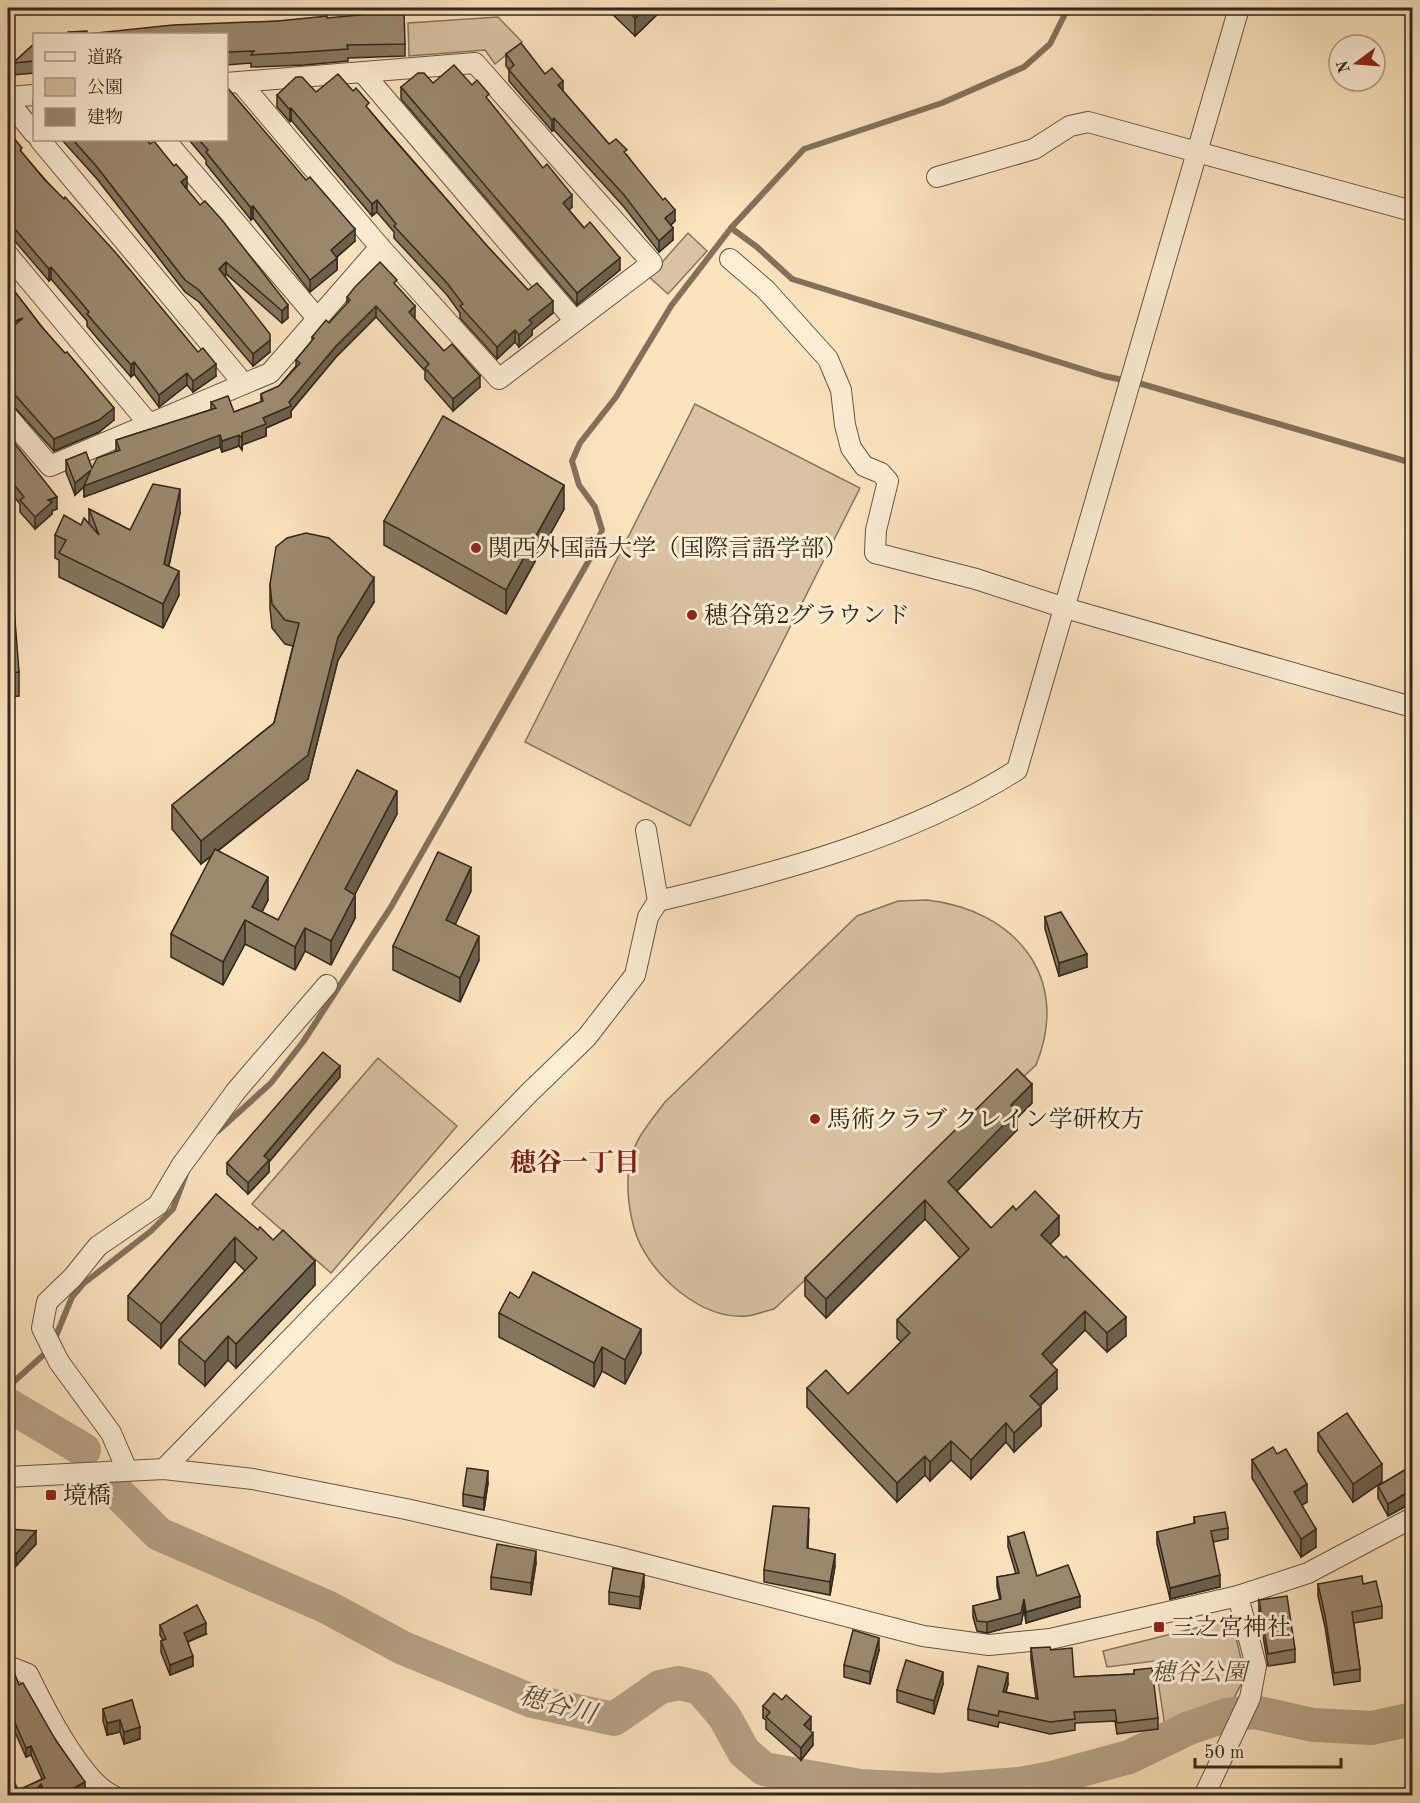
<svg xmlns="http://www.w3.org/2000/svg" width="1420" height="1803" viewBox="0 0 1420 1803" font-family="'Old Standard TT','Noto Serif JP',serif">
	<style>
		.green { fill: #d9c3a2; stroke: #86755e; stroke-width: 1.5 }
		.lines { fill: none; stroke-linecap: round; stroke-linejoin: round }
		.stream { stroke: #83715c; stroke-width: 6 }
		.river { stroke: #b7a387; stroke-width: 34 }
		.minor-casing { stroke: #665644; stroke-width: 22 }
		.minor { stroke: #fcedd5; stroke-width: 20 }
		.wall { fill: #857660; stroke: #34271b; stroke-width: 1.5 }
		.shaded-wall { fill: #6c604e; stroke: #34271b; stroke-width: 1.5 }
		.building { fill: #9b8970; stroke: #34271b; stroke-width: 1.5 }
		.poi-dot { fill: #8f2418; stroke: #fcedd5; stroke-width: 2 }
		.labels { text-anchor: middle; stroke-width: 6; stroke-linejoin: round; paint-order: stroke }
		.poi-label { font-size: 24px; fill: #34271b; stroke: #fcedd5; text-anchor: start }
		.park-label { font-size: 24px; font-style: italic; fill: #5d4e3d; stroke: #fcedd5 }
		.neighbourhood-label { font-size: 26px; font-weight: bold; fill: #7a1f14; stroke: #fcedd5 }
		.water-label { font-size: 26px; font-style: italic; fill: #5b4c3b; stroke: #fcedd5 }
	</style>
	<rect width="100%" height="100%" fill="#fbe3be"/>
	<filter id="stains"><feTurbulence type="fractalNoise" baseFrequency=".00333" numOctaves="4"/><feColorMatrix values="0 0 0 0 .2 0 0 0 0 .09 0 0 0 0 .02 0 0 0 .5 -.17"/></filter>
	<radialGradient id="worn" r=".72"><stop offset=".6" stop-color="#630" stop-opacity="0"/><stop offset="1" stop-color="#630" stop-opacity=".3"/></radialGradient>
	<g class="green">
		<path d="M498 17 522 42 495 64 485 50 409 56 408 23Z"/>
		<path d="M688 233 707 251 668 294 649 277Z"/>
		<path d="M695 404 860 488 690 826 525 742Z"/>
		<path d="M927 900C1015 910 1072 977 1036 1065L774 1309C765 1311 756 1315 747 1316 702 1320 653 1277 637 1237 629 1215 626 1188 629 1165 634 1139 650 1122 665 1102L857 916 898 901Z"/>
		<path d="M378 1058 457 1126 331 1273 252 1204Z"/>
		<path d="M1232 1619 1245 1677 1219 1726 1166 1733 1155 1661 1107 1667 1103 1651Z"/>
	</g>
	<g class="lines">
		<g class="stream">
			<path d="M731 228 757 247 792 279 1104 376 1142 384 1412 463"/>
			<path d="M218 1131 271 1083 303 1042 391 907 592 555 602 530 595 507 579 485 572 461 580 443 616 397 671 306 731 228 804 149 942 103 1024 67 1050 44 1068 8"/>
			<path d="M8 1387 51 1348 72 1297 83 1284 151 1231 173 1209 186 1174"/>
		</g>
		<g class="river">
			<path d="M8 1405 84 1450"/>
			<path d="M118 1493 159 1534 327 1607 403 1648 532 1701 614 1719 660 1687 679 1683 700 1688 724 1716 744 1752 764 1769 860 1786 940 1790 1020 1784 1052 1778 1129 1757 1189 1728 1227 1715 1254 1712 1313 1725 1372 1728 1412 1719"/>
		</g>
		<g class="minor-casing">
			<g id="minor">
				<path d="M364 74 575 321"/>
				<path d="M226 83 475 63 652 263 499 379 380 247 240 82"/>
				<path d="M8 97 34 95"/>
				<path d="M8 101 34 133"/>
				<path d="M40 140 244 384"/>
				<path d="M165 140 318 319"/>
				<path d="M937 177 1034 149 1070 126 1088 122 1412 211"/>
				<path d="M8 255 149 424"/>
				<path d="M730 259 766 290 828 359 841 390 845 425 851 448 864 466 881 473 888 481 876 530 875 553 976 579 1065 608 1412 707"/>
				<path d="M8 417 50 466 270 373 380 247"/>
				<path d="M658 901C781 872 909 838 1017 770L1239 8"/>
				<path d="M164 1469 530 1092 587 1037 635 975 648 917 658 901 646 830"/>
				<path d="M127 1470 111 1433 59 1362 42 1328 47 1302 73 1277 98 1246 158 1205 181 1166 236 1091 327 985"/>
				<path d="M8 1477 164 1469 253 1479 406 1509 613 1556 923 1636 989 1645 1050 1639 1238 1596 1308 1573 1412 1518"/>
				<path d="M8 1666 28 1674C43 1705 82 1783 114 1796"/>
				<path d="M1204 1796 1250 1698 1256 1666 1238 1596"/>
			</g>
		</g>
		<use href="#minor" class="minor"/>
	</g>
	<g class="wall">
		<path d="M606 8H664L635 36Z"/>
		<path d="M327 18 405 44V56L348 58V61L304 65 251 67V63L226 65V34H87Z"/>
		<path d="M34 44V73L13 75V63Z"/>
		<path d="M506 54 545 74 563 91 609 144 627 155 675 221 671 225 673 240 659 252 624 207 554 130 552 131 509 81V70L506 66Z"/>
		<path d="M433 83 472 85 489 101 572 207 569 210 620 270 577 305 401 99V87Z"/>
		<path d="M316 92 369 110 488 247 528 290 553 313 532 330V335L519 347 515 342 497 359 460 318V313L447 295 394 238V232L377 212 372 216 291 120 290 122 277 107V95Z"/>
		<path d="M34 98V115L33 112V100Z"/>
		<path d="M8 127 10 134 22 153 216 376 193 392 187 385 159 407 134 374 131 377 97 338 87 326V321L51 279 49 281 8 233V234Z"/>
		<path d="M62 140H147L288 318 282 323 226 274 225 276 270 352 253 366 199 302 185 292 97 179Z"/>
		<path d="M189 140H226L355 241 337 257V270L310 292 253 218 251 220 206 164V160Z"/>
		<path d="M8 278 11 287 114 420 99 432 54 451 8 400Z"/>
		<path d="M397 287 414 318 444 351 480 387 453 411 425 379V371L376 317 336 357 291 411V417L266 428V436L242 445V450L239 446 222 452 220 447 84 497V487L75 495 66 472V460L92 468 116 451V440L211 410V402L234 412 261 402V394L279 386 296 366V360L312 341V337L329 323 347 304V297Z"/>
		<path d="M8 435 57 509 52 511V514L35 529 20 512V504L8 489Z"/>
		<path d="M89 509 130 530 180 513 169 566 179 595 163 628 59 577V560L55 558V535L81 525 89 524Z"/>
		<path d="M564 509 506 614 384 545V521Z"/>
		<path d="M270 584 374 602 338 660 308 779 218 851 268 900 262 912 278 920 397 814 355 894V918L331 965 305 951 295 970 245 944 223 985 171 957V934L212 856 201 864 172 829V805L274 723 293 646 285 644 272 628 270 608Z"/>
		<path d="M8 608 19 672V696L8 697Z"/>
		<path d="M471 891 455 924 479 960 460 1002 393 970V946Z"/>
		<path d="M1045 917 1087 967 1059 976 1045 929Z"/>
		<path d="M340 1077 269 1162V1172L248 1194 227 1174V1163Z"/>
		<path d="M1032 1103 1017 1118V1130L957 1191 991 1228 1016 1210 1059 1235 1050 1244 1126 1336 1107 1352 1085 1330 1051 1364 1057 1389 1040 1406 1041 1426 1014 1452 1006 1442 971 1479 951 1460 930 1481 925 1475 897 1502 807 1407V1388L848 1394 901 1342 897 1338V1320L960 1258 925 1219 826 1318 805 1296V1278Z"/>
		<path d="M216 1194 315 1285 236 1368 228 1360 205 1386 179 1364V1340L245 1271 235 1261 161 1348 128 1320V1296Z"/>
		<path d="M519 1298 641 1353 625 1384 602 1371 594 1387 499 1337V1313Z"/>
		<path d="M1318 1433 1382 1482 1353 1502 1318 1451Z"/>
		<path d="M1252 1460 1307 1502 1302 1505 1316 1547 1301 1557 1252 1478Z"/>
		<path d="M1413 1465V1502L1388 1516 1378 1498V1486Z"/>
		<path d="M488 1483 484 1510 463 1506V1494Z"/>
		<path d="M1194 1517 1228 1528V1539L1213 1542 1220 1587 1170 1599 1157 1544V1532L1194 1524Z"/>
		<path d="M809 1520 808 1548 835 1566 830 1595 764 1582V1570Z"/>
		<path d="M8 1529 36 1544 16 1566H8Z"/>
		<path d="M1008 1537 1037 1576 1080 1607 1026 1623 1024 1609 1021 1624 987 1633 977 1631 973 1617V1606L1000 1600 997 1587V1577L1016 1574 1008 1547Z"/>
		<path d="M536 1563 531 1595 491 1589V1577Z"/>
		<path d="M1318 1584H1363L1382 1606V1618L1354 1623 1360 1669V1681L1334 1685 1325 1627 1318 1596Z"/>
		<path d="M644 1586 640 1609 609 1604V1592Z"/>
		<path d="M1259 1600 1295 1649V1662L1268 1666 1259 1612Z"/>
		<path d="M160 1625 206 1634 188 1642 193 1666 170 1675 161 1652V1641L163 1640 160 1635Z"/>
		<path d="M1031 1648 1051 1650 1074 1677 1134 1674V1670L1158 1718V1729L1117 1734 1115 1721 1075 1723V1730L1050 1734 999 1722 998 1727 968 1720V1709L1008 1684 1006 1692 1036 1699 1031 1659Z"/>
		<path d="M879 1650 870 1684 844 1677V1665Z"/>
		<path d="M8 1670 19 1685 55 1739 85 1791 76 1796H42L41 1793 39 1796H8L42 1779 31 1755 26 1757 8 1716Z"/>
		<path d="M943 1684 934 1714 897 1702V1690Z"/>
		<path d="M132 1700 140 1739 124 1744 120 1732 107 1735 103 1721V1709Z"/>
		<path d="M763 1706 811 1729 810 1730 813 1745 801 1760 766 1729V1720L763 1718Z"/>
	</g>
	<g class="shaded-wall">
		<path d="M646 8H664L635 36V18Z"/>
		<path d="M563 81V92L558 85Z"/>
		<path d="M291 108V120L290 122V110Z"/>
		<path d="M554 118V130L552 131V120Z"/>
		<path d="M187 177V189L181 182Z"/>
		<path d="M572 195V207L563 215V203Z"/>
		<path d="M377 200V212L372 216V204Z"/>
		<path d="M253 206V218L251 220V208Z"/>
		<path d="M675 210V221L665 230V218Z"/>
		<path d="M673 228V240L659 252V241Z"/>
		<path d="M355 229V241L331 262V250Z"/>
		<path d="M337 258V270L310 292V280Z"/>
		<path d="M620 258V270L577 305V293Z"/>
		<path d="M226 262V274L219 281V269Z"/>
		<path d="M51 267V279L49 281V269Z"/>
		<path d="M553 301V313L532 330V335L519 347V335L529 320Z"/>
		<path d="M288 305V318L282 323V311Z"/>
		<path d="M376 306V317L336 357 291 411V417L266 428V436L242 445V450V433L263 418 289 402 336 346Z"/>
		<path d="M415 306V318L409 323V312Z"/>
		<path d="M23 318 8 336V324Z"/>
		<path d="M515 330V342L497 359V347Z"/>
		<path d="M270 340V352L253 366V354Z"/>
		<path d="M134 362V374L131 377V365Z"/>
		<path d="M216 364V376L193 392V381Z"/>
		<path d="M187 373V385L159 407V395Z"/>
		<path d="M480 376V387L453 411V399Z"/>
		<path d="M114 408V420L99 432 54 451V439Z"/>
		<path d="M220 435V447L84 497V487L75 495V483L91 470Z"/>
		<path d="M239 435V446L222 452V441Z"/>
		<path d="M564 485V509L506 614V590Z"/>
		<path d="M180 489V513L164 588V564Z"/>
		<path d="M57 497V509L52 511V514L35 529V517L48 500Z"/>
		<path d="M179 571V595L163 628V604Z"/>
		<path d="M374 578V602L338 660 308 779 201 864V841L338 637Z"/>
		<path d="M397 791V814L345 913V889Z"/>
		<path d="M471 867V891L446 944V920Z"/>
		<path d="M268 877V900L255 925 252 907Z"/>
		<path d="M355 895V918L331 965V941Z"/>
		<path d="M245 920V944L223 985V962Z"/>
		<path d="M305 928V951L295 970V947Z"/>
		<path d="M479 936V960L460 1002V978Z"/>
		<path d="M1087 954V967L1059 976V963Z"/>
		<path d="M340 1066V1077L269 1162V1172L248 1194V1183L264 1156Z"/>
		<path d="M1032 1084V1103L1017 1118V1130L948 1200V1182L1011 1105Z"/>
		<path d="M925 1200V1219L826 1318V1299Z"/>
		<path d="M1059 1216V1235L1041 1254V1235Z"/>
		<path d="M235 1237V1261L161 1348V1324Z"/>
		<path d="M315 1261V1285L236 1368V1344Z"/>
		<path d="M1085 1311V1330L1042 1373V1354Z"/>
		<path d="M1126 1317V1336L1107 1352V1333Z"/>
		<path d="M641 1329V1353L625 1384V1360Z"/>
		<path d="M228 1336V1360L205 1386V1362Z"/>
		<path d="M602 1347V1371L594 1387V1363Z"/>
		<path d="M1057 1370V1389L1030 1415V1396Z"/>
		<path d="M1041 1407V1426L1014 1452V1433Z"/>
		<path d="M1006 1423V1442L971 1479V1460Z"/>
		<path d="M951 1441V1460L930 1481V1462Z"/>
		<path d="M925 1456V1475L897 1502V1483Z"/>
		<path d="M1382 1464V1482L1353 1502V1484Z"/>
		<path d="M488 1471V1483L484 1510V1498Z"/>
		<path d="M1307 1484V1502L1294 1510V1492Z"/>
		<path d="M1413 1489V1502L1388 1516V1504Z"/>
		<path d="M1316 1529V1547L1301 1557V1539Z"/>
		<path d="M36 1531V1544L16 1566V1554Z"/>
		<path d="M536 1551V1563L531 1595V1583Z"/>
		<path d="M835 1554V1566L830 1595V1582Z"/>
		<path d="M644 1574V1586L640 1609V1597Z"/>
		<path d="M1220 1575V1587L1170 1599V1588Z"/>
		<path d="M1080 1596V1607L1026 1623V1612Z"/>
		<path d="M1024 1599V1609L1021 1624 987 1633V1622Z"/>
		<path d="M206 1623V1634L184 1643V1633Z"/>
		<path d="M879 1638V1650L870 1684V1672Z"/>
		<path d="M193 1656V1666L170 1675V1665Z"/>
		<path d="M943 1672V1684L934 1714V1701Z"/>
		<path d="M1008 1673V1684L1003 1703V1692Z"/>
		<path d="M811 1717V1729L804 1737V1725Z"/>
		<path d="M120 1720V1732L107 1735V1723Z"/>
		<path d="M140 1727V1739L124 1744V1732Z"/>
		<path d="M813 1733V1745L801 1760V1748Z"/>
		<path d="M31 1746V1755L26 1757V1748Z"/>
		<path d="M85 1782V1791L76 1796H61Z"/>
		<path d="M41 1784V1793L39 1796H30Z"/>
		<path d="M58 1789V1796H46V1795Z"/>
	</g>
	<g class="building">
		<path d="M625 8H646L635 18Z"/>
		<path d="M404 11 405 44 347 45 348 49 304 52 251 55 254 51 226 52V34H68V32L87 31V34L173 25 278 21 327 16V18Z"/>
		<path d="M521 43 545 74 552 68 563 81 558 85 609 144 616 139 627 150 624 152 663 200 665 198 675 210 665 218 673 228 659 241 624 195 554 118 552 120 509 70 514 65 506 54Z"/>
		<path d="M34 44V61L13 63Z"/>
		<path d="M454 65 472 85 477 80 489 94 486 97 543 168 547 164 572 195 563 203 584 228 590 222 620 258 577 293 401 87 418 73H424L433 83Z"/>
		<path d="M338 74 353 91 356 88 369 103 366 106 385 129 488 247 528 290 537 283 553 301 529 320 532 323 519 335 515 330 497 347 460 306 463 304 447 283 394 226 396 224 377 200 372 204 291 108 290 110 277 95 296 77H302L316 92Z"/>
		<path d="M226 86 306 180 310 177 355 229 331 250 337 258 310 280 253 206 251 208 206 152 208 150 199 140H226Z"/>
		<path d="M8 127 10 130 8 131 22 148 20 150 44 179 64 199 65 197 116 253 198 352 203 348 216 364 193 381 187 373 159 395 134 362 131 365 87 314 89 312 51 267 49 269 8 221V222Z"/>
		<path d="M73 140H147L150 144 154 141 174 166 176 164 187 177 181 182 200 205 205 201 222 220 288 305 282 311 226 262 219 269 270 334V340L253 354 199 290 185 280 97 167Z"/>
		<path d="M380 262 397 280 394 283 415 306 409 312 424 329 444 351 452 344 480 376 453 399 425 368 429 364 376 306 336 346 289 402 291 406 263 418 266 424 242 433V438L239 435 222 441 220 435 84 486 91 470 75 483 66 460 86 452 92 468 97 458 120 450 116 440 216 408 211 402 228 396 234 412 263 401 261 394 279 386 300 363 296 360 314 338 312 337 326 320 329 323 350 300 347 297 355 287Z"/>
		<path d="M8 278 11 283 9 284 41 326 65 353 67 352 114 408 99 420 54 439 8 387V331L23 318 8 324Z"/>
		<path d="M443 416 564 485 506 590 384 521Z"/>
		<path d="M8 435 57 497 48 500 52 502 35 517 20 500 24 497 8 477Z"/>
		<path d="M153 484 180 489 164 564 179 571 163 604 59 553 66 540 55 535 64 515 81 525 84 518 99 535 89 509 130 530Z"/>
		<path d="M306 533 329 538 374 578 338 637 308 755 201 841 172 805 274 723 299 623 285 620 272 604 270 584 276 547 287 538Z"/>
		<path d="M14 607 19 672 8 673V608Z"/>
		<path d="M357 770 397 791 345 889 355 895 331 941 305 928 295 947 245 920 223 962 171 934 215 849 268 877 252 907 278 920Z"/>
		<path d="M438 852 471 867 446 920 479 936 460 978 393 946Z"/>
		<path d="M1061 912 1087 954 1059 963 1045 917Z"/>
		<path d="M323 1052 340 1066 264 1156 269 1160 248 1183 227 1163Z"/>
		<path d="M1017 1069 1032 1084 1011 1105 1017 1111 948 1182 991 1228 1013 1206 1016 1210 1035 1191 1059 1216 1041 1235 1064 1258 1066 1256 1126 1317 1107 1333 1085 1311 1042 1354 1057 1370 1030 1396 1041 1407 1014 1433 1006 1423 971 1460 951 1441 930 1462 925 1456 897 1483 807 1388 826 1370 848 1394 910 1333 897 1320 969 1249 925 1200 826 1299 805 1278Z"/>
		<path d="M216 1194 258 1230 260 1227 273 1240 283 1230 315 1261 236 1344 228 1336 205 1362 179 1340 257 1258 235 1237 161 1324 128 1296Z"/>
		<path d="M533 1272 641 1329 625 1360 602 1347 594 1363 499 1313 510 1292 519 1298Z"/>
		<path d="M1347 1413 1382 1464 1353 1484 1318 1433Z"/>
		<path d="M1273 1447 1277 1454 1286 1449 1307 1484 1294 1492 1316 1529 1301 1539 1252 1460Z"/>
		<path d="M1413 1465V1489L1388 1504 1378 1486Z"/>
		<path d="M467 1468 488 1471 484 1498 463 1494Z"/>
		<path d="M773 1506 809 1508 807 1548 835 1554 830 1582 764 1570Z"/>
		<path d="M1225 1512 1228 1528 1211 1531 1220 1575 1170 1588 1157 1532 1195 1523 1194 1517Z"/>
		<path d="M8 1529 36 1531 16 1554 8 1553Z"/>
		<path d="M1024 1532 1037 1576 1068 1565 1080 1596 1026 1612 1024 1599 1021 1613 987 1622 977 1621 973 1606 1001 1599 997 1577 1019 1573 1008 1537Z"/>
		<path d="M497 1544 536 1551 531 1583 491 1577Z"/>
		<path d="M613 1568 644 1574 640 1597 609 1592Z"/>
		<path d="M1362 1576 1363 1584 1376 1581 1382 1606 1352 1612 1360 1669 1334 1673 1325 1615 1318 1584Z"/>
		<path d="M1287 1596 1295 1649 1268 1654 1259 1600Z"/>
		<path d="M197 1605 206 1623 184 1633 193 1656 170 1665 161 1641 166 1639 160 1625Z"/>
		<path d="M853 1630 879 1638 870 1672 844 1665Z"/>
		<path d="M1050 1647 1051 1650 1072 1648 1074 1677 1134 1674V1670L1152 1668 1158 1718 1117 1723 1115 1710 1074 1712 1075 1719 1050 1722 999 1711 998 1716 968 1709 978 1666 1008 1673 1003 1692 1038 1699 1031 1648Z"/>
		<path d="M906 1660 943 1672 934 1701 897 1690Z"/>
		<path d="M8 1670 14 1672 19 1685 23 1683 55 1739 85 1782 61 1795 58 1789 46 1795 41 1784 30 1796H8V1768L18 1790 45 1778 31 1746 26 1748 8 1707Z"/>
		<path d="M774 1693 782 1700 786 1695 811 1717 804 1725 813 1733 801 1748 766 1717 770 1712 763 1706Z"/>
		<path d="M132 1700 140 1727 124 1732 120 1720 107 1723 103 1709Z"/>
	</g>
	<g class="poi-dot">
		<circle cx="476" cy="548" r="6"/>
		<circle cx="692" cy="615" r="6"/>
		<circle cx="815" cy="1119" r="6"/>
		<rect x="45" y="1489" width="12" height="12" rx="3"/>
		<rect x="1153" y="1621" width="12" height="12" rx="3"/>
	</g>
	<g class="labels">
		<g class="poi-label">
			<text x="488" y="556">関西外国語大学（国際言語学部）</text>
			<text x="704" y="623">穂谷第2グラウンド</text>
			<text x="827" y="1127">馬術クラブ クレイン学研枚方</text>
			<text x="63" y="1503">境橋</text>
			<text x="1171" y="1635">三之宮神社</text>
		</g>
		<g class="park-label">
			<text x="1199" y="1680">穂谷公園</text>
		</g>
		<g class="neighbourhood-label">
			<text x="575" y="1171">穂谷一丁目</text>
		</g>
		<g class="water-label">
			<text transform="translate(558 1704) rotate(15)" y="9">穂谷川</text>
		</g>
	</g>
	<rect width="1420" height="1803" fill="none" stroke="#fbe3be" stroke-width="30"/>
	<rect x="9" y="9" width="1402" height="1785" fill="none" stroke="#34271b" stroke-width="3"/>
	<rect x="15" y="15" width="1390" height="1773" fill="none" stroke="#34271b" stroke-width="1.5"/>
	<rect x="33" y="33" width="195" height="108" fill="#fcedd5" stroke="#ac9e8b" stroke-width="1.5"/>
	<rect x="45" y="52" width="30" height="9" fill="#fcedd5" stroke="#ac9e8b" stroke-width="1.5"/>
	<text x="87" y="63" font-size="18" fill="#34271b">道路</text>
	<rect x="45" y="78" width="30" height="18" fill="#d9c3a2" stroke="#ac9e8b" stroke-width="1.5"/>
	<text x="87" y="93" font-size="18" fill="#34271b">公園</text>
	<rect x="45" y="108" width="30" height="18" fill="#9b8970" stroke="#ac9e8b" stroke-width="1.5"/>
	<text x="87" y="123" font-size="18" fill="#34271b">建物</text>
	<g transform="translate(1357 63) rotate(254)"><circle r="28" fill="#fcedd5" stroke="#ac9e8b" stroke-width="1.5"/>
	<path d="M0-4.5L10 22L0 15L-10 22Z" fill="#8f2418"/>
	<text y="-9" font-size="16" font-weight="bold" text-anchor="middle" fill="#34271b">N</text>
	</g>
	<path d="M1195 1758v9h146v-9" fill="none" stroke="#34271b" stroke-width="3"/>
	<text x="1204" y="1758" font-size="18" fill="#34271b" stroke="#fcedd5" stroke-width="4.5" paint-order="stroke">50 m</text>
	<rect width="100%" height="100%" filter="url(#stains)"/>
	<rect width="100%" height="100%" fill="url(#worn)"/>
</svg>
